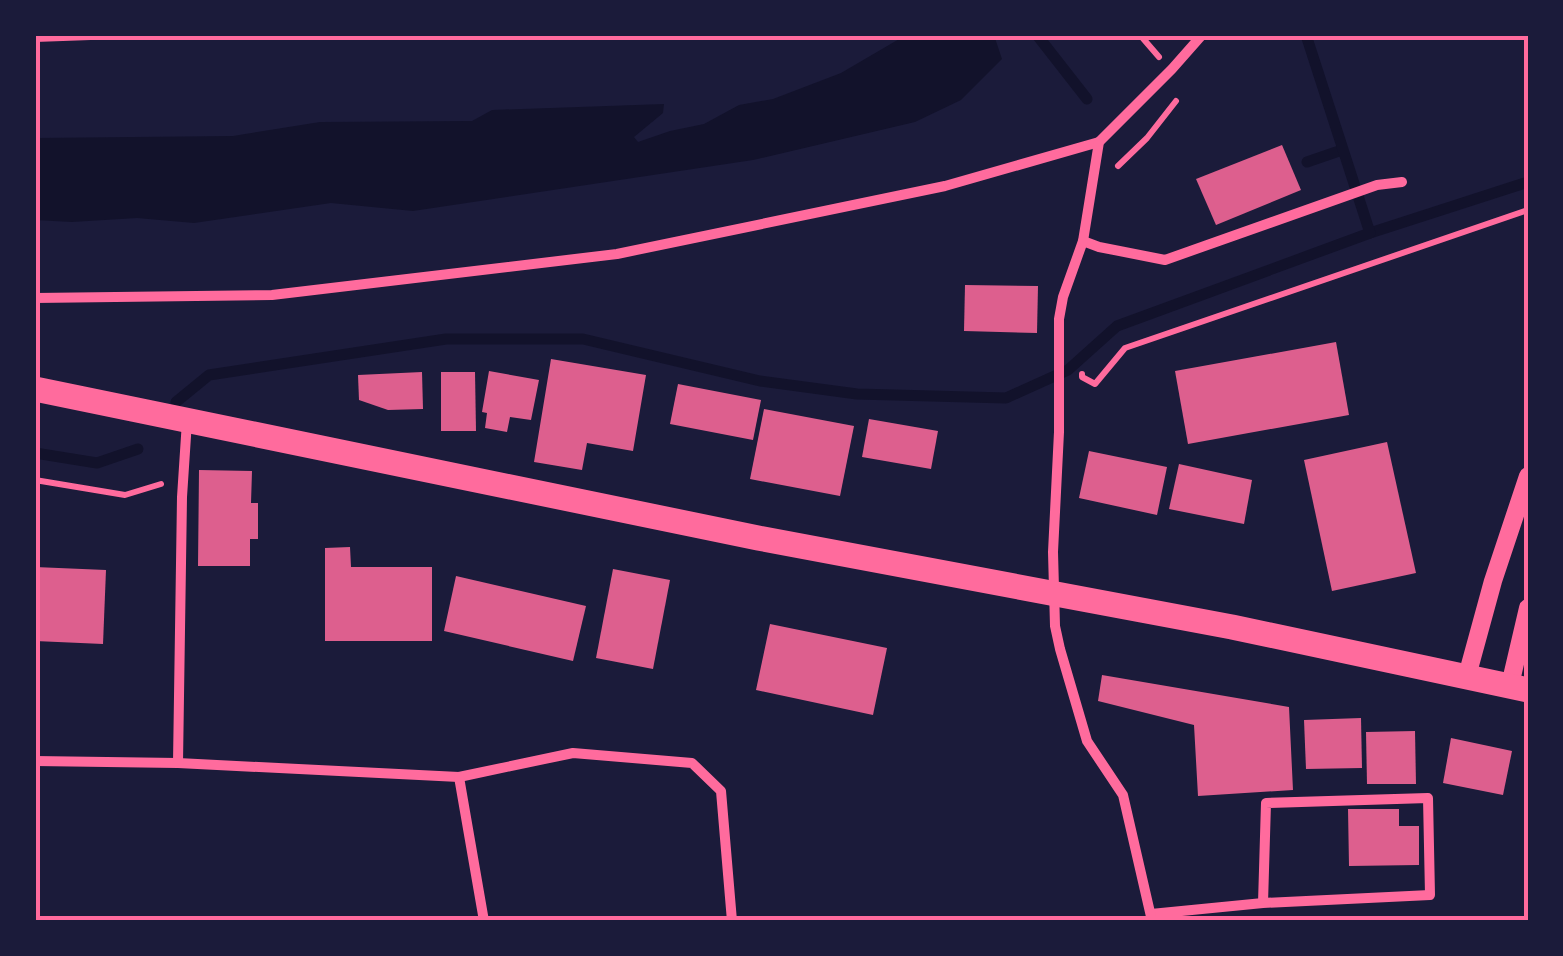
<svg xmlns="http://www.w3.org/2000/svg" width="1563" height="956" viewBox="0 0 1563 956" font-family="Figtree,sans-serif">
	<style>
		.water { fill: #12122b }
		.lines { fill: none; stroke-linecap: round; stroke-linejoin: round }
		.stream { stroke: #12122b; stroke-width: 11 }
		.building { fill: #dd5f8e }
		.path { stroke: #ff6b9d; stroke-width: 6 }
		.minor { stroke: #ff6b9d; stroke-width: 10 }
		.tertiary { stroke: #ff6b9d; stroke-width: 18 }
		.trunk { stroke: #ff6b9d; stroke-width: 25 }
		.neatline { fill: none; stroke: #ff6b9d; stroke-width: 4 }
	</style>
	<rect width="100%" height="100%" fill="#1b1b3a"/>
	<path class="water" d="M906 35H994L1002 59 961 100 915 122 753 160 413 211 331 203 194 223 137 218 72 222 35 220V138L233 136 320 122 472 121 492 110 664 104 663 113 634 137 638 142 670 131 704 124 739 105 773 99 841 73Z"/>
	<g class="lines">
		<g class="stream">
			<path d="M1037 35 1087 99"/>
			<path d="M1307 162 1342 150"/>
			<path d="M1370 233 1528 182"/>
			<path d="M176 402 209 375 446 339H583L760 381 857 394 1006 398 1068 370 1117 326 1370 233 1306 35"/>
			<path d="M35 453 97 463 138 449"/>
		</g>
	</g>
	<g class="building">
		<path d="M1282 145 1301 190 1216 225 1196 179Z"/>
		<path d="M965 285 1038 286 1037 333 964 331Z"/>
		<path d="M1336 342 1349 415 1188 444 1175 371Z"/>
		<path d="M551 359 646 375 633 451 587 443 582 470 534 462Z"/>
		<path d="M489 371 539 380 531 420 510 417 507 432 485 428 487 413 482 412Z"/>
		<path d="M422 372 423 409 388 410 359 400 358 375Z"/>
		<path d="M441 372H475L476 431H441Z"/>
		<path d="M678 384 761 400 753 440 670 424Z"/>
		<path d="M764 409 854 426 840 496 750 479Z"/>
		<path d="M869 419 938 431 931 469 862 457Z"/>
		<path d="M1387 442 1416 573 1332 591 1304 460Z"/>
		<path d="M1089 451 1167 467 1157 515 1079 498Z"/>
		<path d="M1179 464 1252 480 1244 524 1169 509Z"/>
		<path d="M199 470 252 471 251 503H258V539H250V566H198Z"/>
		<path d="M350 547 351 567H432V641H325V548Z"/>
		<path d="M35 567 106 570 103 644 35 641Z"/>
		<path d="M613 569 670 580 653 669 596 658Z"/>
		<path d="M456 576 586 606 573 661 444 631Z"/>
		<path d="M770 624 887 648 873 715 756 690Z"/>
		<path d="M1102 675 1289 707 1293 790 1198 796 1194 725 1098 701Z"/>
		<path d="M1361 718 1362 768 1306 769 1304 720Z"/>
		<path d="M1415 731 1416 784H1367L1366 732Z"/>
		<path d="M1451 738 1512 751 1503 795 1443 783Z"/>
		<path d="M1348 809H1399V826H1419V865L1349 866Z"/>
	</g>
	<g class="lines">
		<g class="path">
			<path d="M1140 35 1159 57"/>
			<path d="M35 39 146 35"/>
			<path d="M1118 166 1147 138 1176 101"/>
			<path d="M1082 374V377L1095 384 1125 348 1528 210"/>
			<path d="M35 480 125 495 161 484"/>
		</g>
		<g class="minor">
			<path d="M1083 241 1099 247 1165 260 1377 185 1402 182"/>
			<path d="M35 298 272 295 617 254 945 186 1099 142"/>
			<path d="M35 761 178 763 459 777 573 753 692 763 721 791 732 921"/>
			<path d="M178 763 182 497 187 421"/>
			<path d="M459 777 484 921"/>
			<path d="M1151 914 1263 903 1430 895 1428 798 1266 803 1263 903"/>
			<path d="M1152 921 1123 795 1087 741 1060 649 1055 626 1053 552 1059 432V319L1063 297 1083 241 1099 142 1172 69 1202 35"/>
		</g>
		<g class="tertiary">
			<path d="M1467 676 1493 581 1528 476"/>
			<path d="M1510 685 1528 608"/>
		</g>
		<path class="trunk" d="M35 389 758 538 1232 627 1528 690"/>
	</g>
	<rect width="1563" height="956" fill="none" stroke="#1b1b3a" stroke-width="75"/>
	<rect x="38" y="38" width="1488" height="880" class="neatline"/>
</svg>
